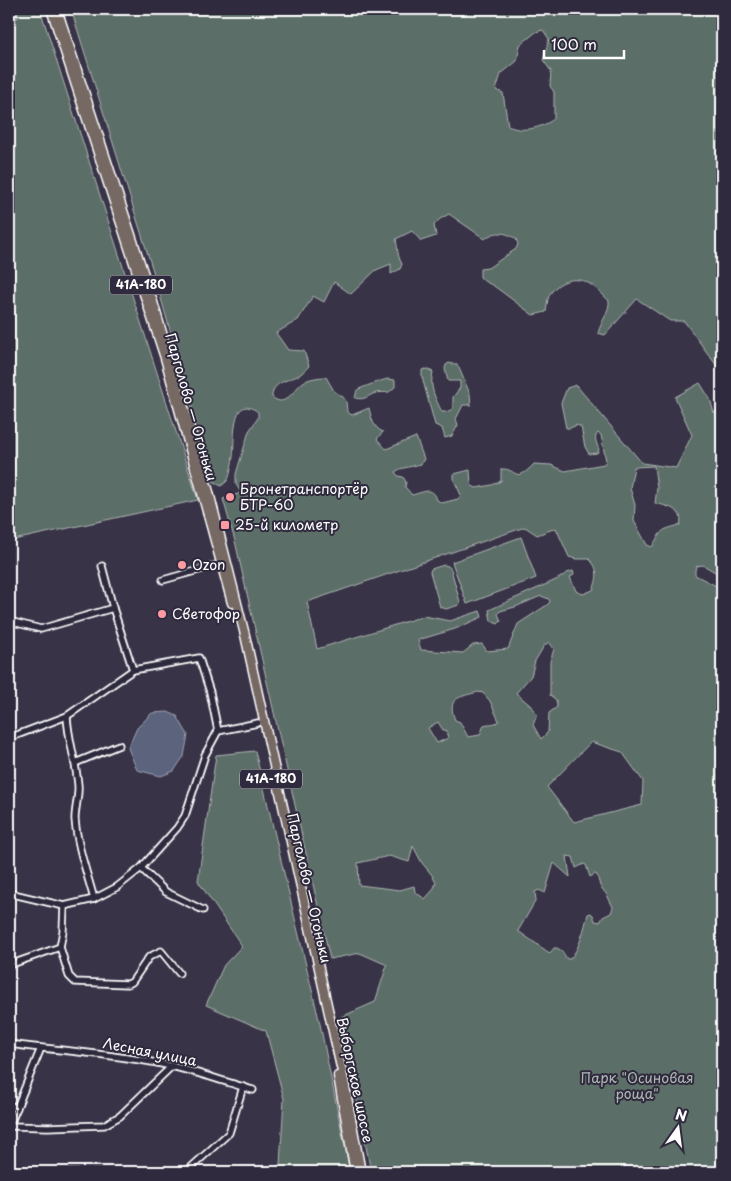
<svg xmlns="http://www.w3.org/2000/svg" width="731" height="1181" viewBox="0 0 731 1181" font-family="'Playpen Sans',sans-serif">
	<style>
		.green { fill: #5c6e67; stroke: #aeb6b3; fill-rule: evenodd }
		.water { fill: #5b647d; stroke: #9da2b1 }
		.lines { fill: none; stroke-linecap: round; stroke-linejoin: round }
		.stream { stroke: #9da2b1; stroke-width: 2 }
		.minor-casing { stroke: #fff; stroke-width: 9 }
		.major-casing { stroke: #fff; stroke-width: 11 }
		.minor { stroke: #2f2a3d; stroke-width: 5.5 }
		.major { stroke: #766964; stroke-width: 8 }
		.poi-dot { fill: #ff9aa2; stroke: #2f2a3d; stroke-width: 2 }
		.labels { text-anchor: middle; stroke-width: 4; stroke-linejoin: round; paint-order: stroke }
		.shield { fill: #2f2a3d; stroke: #c1bfc5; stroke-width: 1 }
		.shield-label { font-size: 12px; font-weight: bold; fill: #fff }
		.street-label { font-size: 14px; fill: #fff; stroke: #2f2a3d }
		.poi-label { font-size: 14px; fill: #fff; stroke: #2f2a3d; text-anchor: start }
		.park-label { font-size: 14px; fill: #aeb6b3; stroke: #2f2a3d }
	</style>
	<rect width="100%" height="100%" fill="#393348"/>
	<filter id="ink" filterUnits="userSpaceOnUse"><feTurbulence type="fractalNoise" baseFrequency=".02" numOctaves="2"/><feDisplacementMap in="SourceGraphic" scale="10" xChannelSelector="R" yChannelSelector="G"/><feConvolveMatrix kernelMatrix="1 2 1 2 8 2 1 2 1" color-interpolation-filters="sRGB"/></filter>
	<g filter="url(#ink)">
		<g class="green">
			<path d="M9 9H40L198 500 9 541Z"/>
			<path d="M71 9H722V373L684 321H670L637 299 605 335 598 333C601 322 610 310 609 301 603 295 596 287 588 283 574 275 556 282 549 296 547 301 547 307 546 312L533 315 494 286 484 281 480 277V269L488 268 516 249 518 244 516 239C506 232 495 230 485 239L449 214 440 219 434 225 436 236 421 241 412 231 396 239C398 248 397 256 402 264L400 269 391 274V264L376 270 351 294 334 282 324 302 313 296 298 320 276 333 288 350 304 351 309 366C306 369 303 373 299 375 289 381 272 381 272 397 286 410 294 387 305 381 312 378 319 377 326 377L334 391 343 397 346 401 347 412 352 415 369 408C372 420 373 427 383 432L377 439 386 449 416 437 424 459 421 464 400 469 395 472 398 476 403 477 406 482 405 487 412 495C422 493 433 485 437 500L442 503 458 499 461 495 454 480V474L470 470 471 485 476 488 492 485 501 481V469C518 468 514 485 534 464L551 465 565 471 604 464 606 461 601 435 598 433C593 438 597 443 599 450L597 453 589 454 585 447 581 427 577 425 570 428H566L561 403 567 388 576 385 642 463 676 468 692 435 675 397 700 383 710 399 714 413 722 406V534L718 533 719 538 722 540V576L703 565 697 566 695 570V575L722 589V1172H371L341 1017 375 1002 387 965 360 953 330 959 235 541 223 499 241 493 236 484V474L249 431 258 418V412C254 409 252 408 247 407 231 407 235 446 233 457 232 463 231 471 229 477 228 481 225 483 221 486L213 481 154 274ZM543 30 549 39 543 60 551 71 550 86 554 92V119C541 128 523 133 508 126L503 93 496 90 501 74 517 61 520 45 536 32ZM654 466 657 488 655 503C666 506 685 509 680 525 660 530 662 530 652 547L647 545 634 521 635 505 630 488 634 467ZM525 527 537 535 556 528 569 557 576 559H589C599 568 598 578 593 590L583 594 576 591 570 577 574 575 573 571 567 573 558 579 489 610 491 621 498 624 501 621 498 614 500 611 515 607 541 596 549 599 550 602 547 605 518 624 508 649 487 651 482 644 473 645 463 653 421 650 418 640 455 629 482 617 480 611 450 621 424 616 317 649 307 602ZM549 642 554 649 550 662V695L556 700 557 707 549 713 548 732 541 739 533 725 537 715 531 706 516 693 531 676 535 661 544 646ZM478 692 483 693 490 701 499 721C494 725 489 723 484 725L480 735 468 737 460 722 455 720C446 697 460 697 478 692ZM438 722 443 730H446L448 738 437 743 428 728ZM591 742 622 752 643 781 642 805 574 822 547 787ZM413 846 422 863 432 875 436 883 433 890 425 899 415 892 414 886 400 890 359 885 358 863 389 856 409 862ZM567 856 573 857 576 868 584 864 586 865 590 877 595 874 597 875 600 886 607 895 613 907 611 913 603 917 600 922 595 921 593 915 591 913 588 914C584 928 580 949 570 959H567L562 951 557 948H554L550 953 548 952 518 931 536 900 535 892 539 890 545 893 554 863 570 877Z"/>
			<path d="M449 363 457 365 459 368 470 394 471 405H463L456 419 458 425 452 436 445 438 442 428 435 425 422 377V370L426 369 433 372C429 387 435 398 442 412H446L453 409V397L460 388V381H448L445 369 446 365Z"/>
			<path d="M388 379 395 380V387L389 392C385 393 380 392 376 393 368 395 365 401 355 398 356 396 356 392 357 390 358 389 385 379 388 379Z"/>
			<path d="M521 537 536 578 467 604 452 562Z"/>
			<path d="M444 565 448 566 451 569 460 602 459 605 446 609 440 607 430 572 431 569Z"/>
			<path d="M255 751 320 1024 350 1172H271L280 1164 284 1099 266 1031 206 1005 224 965 242 946 198 881 216 755Z"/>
			<path d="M54 1169 142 1171 143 1172H52Z"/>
		</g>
		<path class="water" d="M168 712 177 716 188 735 184 756 174 771 161 776 137 770 128 748 137 728 152 713Z"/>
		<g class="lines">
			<path class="stream" d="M9 22 18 17 16 9"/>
			<g class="minor-casing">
				<g id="minor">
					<path d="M163 580 224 563"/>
					<path d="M9 621 41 629 113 608 102 566"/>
					<path d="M67 716C68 739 76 761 78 785 79 796 75 808 75 819 77 846 87 873 94 899"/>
					<path d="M218 731 258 723"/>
					<path d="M9 738 67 716 133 670 113 608"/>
					<path d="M75 763 119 745"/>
					<path d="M141 868 166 892 203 910"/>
					<path d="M9 893 64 906 94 899 117 887 141 868 177 828 185 816 205 755 218 731 210 692 199 658 133 670"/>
					<path d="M64 906 63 931 60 947 69 976 75 982 128 984 132 982 149 957 161 951 179 973"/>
					<path d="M9 965 60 947"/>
					<path d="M9 1044C54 1050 100 1053 146 1061 182 1067 217 1079 253 1090"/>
					<path d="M9 1105 17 1108"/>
					<path d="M10 1126 48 1127 104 1125 120 1116 172 1066"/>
					<path d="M9 1127 41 1048"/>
					<path d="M186 1172 229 1133 243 1087"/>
				</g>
			</g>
			<g class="major-casing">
				<g id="major">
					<path d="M51 9 165 358 232 603"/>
					<path d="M57 9 153 302 209 492 245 635 344 1081 361 1172"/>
					<path d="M338 1076 355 1172"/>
				</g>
			</g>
			<use href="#minor" class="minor"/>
			<use href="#major" class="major"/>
		</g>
	</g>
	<g class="poi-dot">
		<circle cx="230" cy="497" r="5"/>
		<rect x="220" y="520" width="10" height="10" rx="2.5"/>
		<circle cx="182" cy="565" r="5"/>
		<circle cx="162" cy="614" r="5"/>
	</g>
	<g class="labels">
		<g class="shield">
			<rect x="110" y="275.5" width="62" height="19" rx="4"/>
			<rect x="240" y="769.5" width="62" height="19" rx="4"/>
		</g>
		<g class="shield-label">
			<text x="141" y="289">41А-180</text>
			<text x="271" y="783">41А-180</text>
		</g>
		<g class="street-label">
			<text transform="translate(191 407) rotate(74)" y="5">Парголово — Огоньки</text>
			<text transform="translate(309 888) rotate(77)" y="5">Парголово — Огоньки</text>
			<text transform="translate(150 1052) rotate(11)" y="5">Лесная улица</text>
			<text transform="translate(355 1080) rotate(78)" y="5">Выборгское шоссе</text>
		</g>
		<g class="poi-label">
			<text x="240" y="494">Бронетранспортёр<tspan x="240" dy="16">БТР-60</tspan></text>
			<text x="235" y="530">25-й километр</text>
			<text x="192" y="570">Ozon</text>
			<text x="172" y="619">Светофор</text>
		</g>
		<g class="park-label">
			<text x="637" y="1083">Парк "Осиновая<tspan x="637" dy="16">роща"</tspan></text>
		</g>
	</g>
	<rect width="731" height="1181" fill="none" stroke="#2f2a3d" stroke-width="30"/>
	<rect x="15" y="15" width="701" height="1151" fill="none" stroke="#fff" stroke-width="2" filter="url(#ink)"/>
	<g transform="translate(678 1128) rotate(14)" stroke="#2f2a3d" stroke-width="4" paint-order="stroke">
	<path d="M0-4L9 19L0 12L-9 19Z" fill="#ffffff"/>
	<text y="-8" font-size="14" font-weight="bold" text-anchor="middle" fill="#ffffff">N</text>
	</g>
	<path d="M544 50v8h80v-8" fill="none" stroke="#ffffff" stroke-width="2.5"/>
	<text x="551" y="50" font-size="15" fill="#ffffff" stroke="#2f2a3d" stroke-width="4" paint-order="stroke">100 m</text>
</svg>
